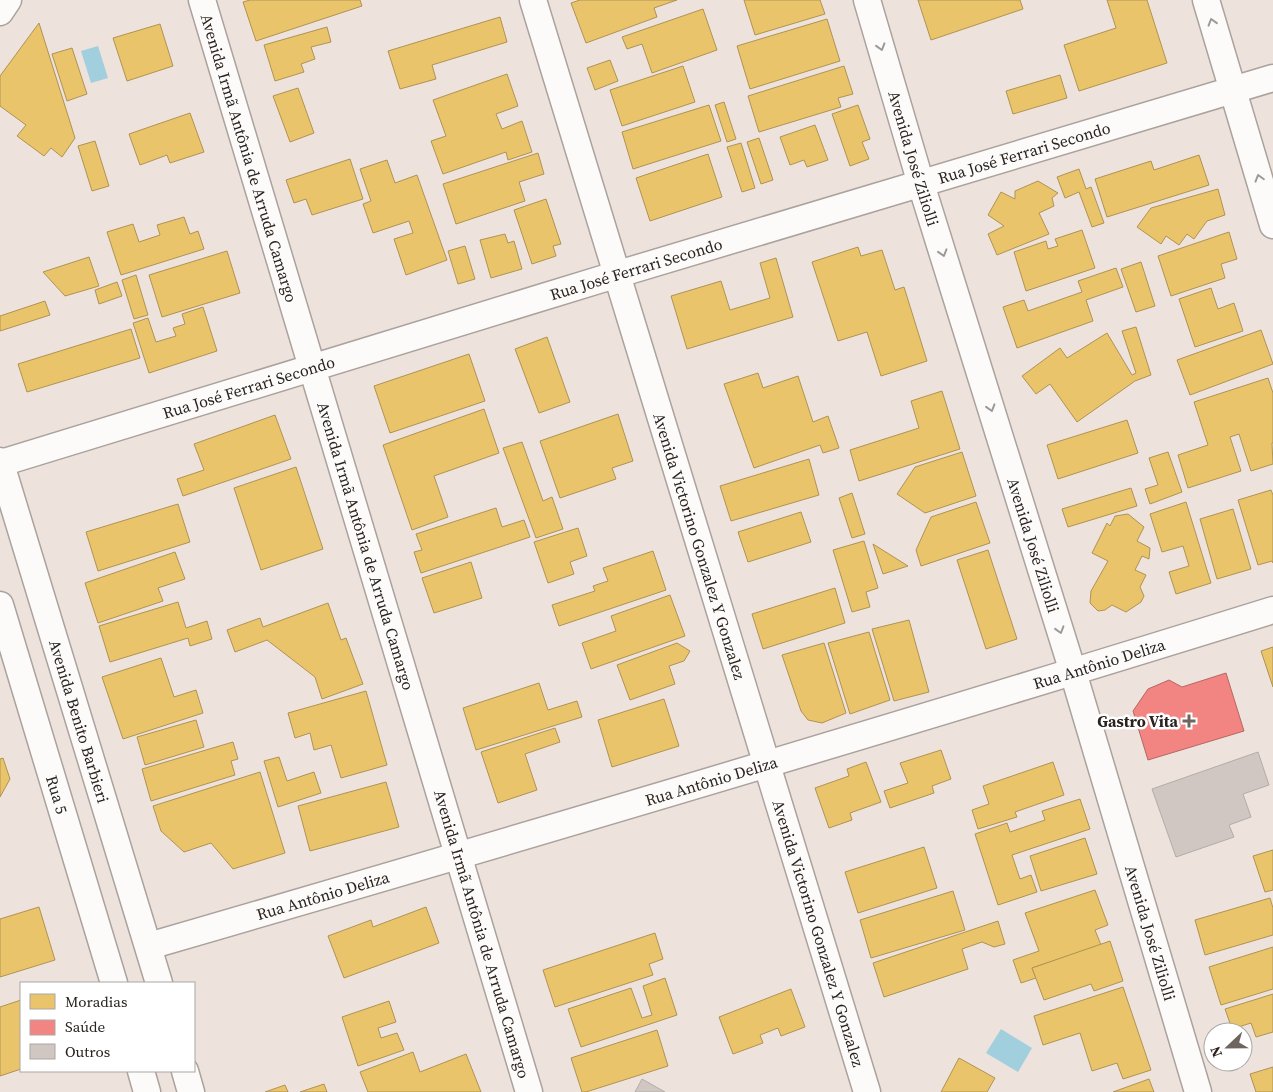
<svg xmlns="http://www.w3.org/2000/svg" width="1273" height="1092" viewBox="0 0 1273 1092" font-family="'Source Serif 4',serif">
	<style>
		.water { fill: #a1cfde }
		.homes { fill: #e9c46a; stroke: #b09353 }
		.health { fill: #f28482; stroke: #b66764 }
		.building { fill: #d0c7c2; stroke: #b4aca7 }
		.lines { fill: none; stroke-linecap: round; stroke-linejoin: round }
		.street-casing { stroke: #aba29d; stroke-width: 29 }
		.street { stroke: #fcfbfa; stroke-width: 26 }
		.oneway { stroke: #9e9997 }
		.poi-dot { fill: #6e6560; stroke: #fff; stroke-width: 2 }
		.labels { text-anchor: middle; stroke-width: 5; stroke-linejoin: round; paint-order: stroke }
		.street-label { font-size: 16px; fill: #2a221e; stroke: #fff }
		.poi-label { font-size: 16px; font-weight: bold; fill: #2a221e; stroke: #fff; text-anchor: end }
	</style>
	<rect width="100%" height="100%" fill="#ede2dc"/>
	<g class="water">
		<path d="M98 46 108 78 91 83 81 51Z"/>
		<path d="M1001 1029 1032 1048 1018 1072 986 1053Z"/>
	</g>
	<g class="homes">
		<path d="M250 0H360L362 6 256 41 243 2Z"/>
		<path d="M580 0H677L654 8 657 17 586 43 571 3Z"/>
		<path d="M744 0H820L825 14 755 35Z"/>
		<path d="M918 0H1020L1023 9 931 40Z"/>
		<path d="M1107 0H1147L1167 63 1079 91 1064 45 1116 28Z"/>
		<path d="M703 9 717 50 652 73 642 44 627 49 622 37Z"/>
		<path d="M500 17 507 42 432 65 436 79 400 89 388 51Z"/>
		<path d="M827 19 840 61 750 89 737 46Z"/>
		<path d="M39 23 75 138 62 157 51 148 44 156 17 136 26 125 0 106V76Z"/>
		<path d="M160 24 173 66 127 81 113 38Z"/>
		<path d="M327 27 331 42 311 47 315 59 301 64 304 72 275 81 264 45Z"/>
		<path d="M72 48 87 94 67 101 52 54Z"/>
		<path d="M610 60 618 81 595 90 587 68Z"/>
		<path d="M683 66 695 102 622 126 610 90Z"/>
		<path d="M844 66 853 94 838 98 841 107 759 132 748 96Z"/>
		<path d="M507 74 518 106 496 114 502 129 522 121 532 152 508 160 506 152 443 174 431 141 446 136 433 100Z"/>
		<path d="M1060 75 1067 98 1013 114 1006 91Z"/>
		<path d="M298 88 314 133 290 142 273 96Z"/>
		<path d="M724 102 736 139 727 142 715 105Z"/>
		<path d="M709 105 721 141 633 169 622 132Z"/>
		<path d="M858 105 870 139 862 142 869 159 850 166 832 114Z"/>
		<path d="M190 113 204 152 170 163 167 155 140 165 129 134Z"/>
		<path d="M815 125 828 160 807 167 804 160 790 165 780 137Z"/>
		<path d="M759 138 773 180 761 184 747 142Z"/>
		<path d="M95 141 109 186 92 191 78 146Z"/>
		<path d="M741 143 755 188 742 192 727 147Z"/>
		<path d="M538 153 544 174 519 182 525 201 456 224 443 184Z"/>
		<path d="M708 154 722 197 650 221 636 178Z"/>
		<path d="M1199 155 1209 185 1107 217 1095 179 1151 161 1154 170Z"/>
		<path d="M350 159 363 199 312 215 306 199 294 203 286 180Z"/>
		<path d="M387 160 395 183 417 175 447 260 406 275 394 239 413 233 409 221 373 233 363 204 371 201 360 169Z"/>
		<path d="M1079 169 1086 189 1091 187 1104 223 1092 227 1079 192 1065 198 1057 177Z"/>
		<path d="M1038 181 1058 193 1052 198 1054 206 1039 213 1049 234 997 255 988 234 1004 226 988 215 1001 192 1015 199V191Z"/>
		<path d="M1218 189 1225 215 1207 221 1194 239 1187 234 1179 245 1166 236 1161 244 1137 227 1151 208Z"/>
		<path d="M546 199 561 244 553 246 556 256 532 264 514 210Z"/>
		<path d="M184 217 190 234 198 231 204 249 121 275 107 232 133 224 139 242 160 235 157 225Z"/>
		<path d="M1082 230 1095 268 1026 291 1014 252 1046 241 1048 249 1058 246 1055 239Z"/>
		<path d="M1229 232 1237 259 1221 264 1225 278 1171 296 1158 256Z"/>
		<path d="M505 234 508 243 514 241 522 269 491 278 480 240Z"/>
		<path d="M465 246 475 279 458 284 448 251Z"/>
		<path d="M858 247 861 256 882 250 895 290 904 287 927 361 881 376 867 332 838 341 812 262Z"/>
		<path d="M227 251 240 293 162 317 149 275Z"/>
		<path d="M89 257 99 286 65 296 43 272Z"/>
		<path d="M776 258 793 317 687 349 671 296 721 281 730 310 770 298 760 263Z"/>
		<path d="M1141 262 1155 306 1136 312 1121 269Z"/>
		<path d="M1116 268 1123 287 1086 300 1093 321 1017 348 1003 307 1024 300 1028 311 1082 292 1078 281Z"/>
		<path d="M136 275 148 315 134 319 122 280Z"/>
		<path d="M117 282 122 296 99 304 95 290Z"/>
		<path d="M1211 288 1218 309 1234 303 1243 331 1195 347 1179 299Z"/>
		<path d="M45 301 50 315 0 331V316Z"/>
		<path d="M203 307 217 351 149 373 133 323 148 318 156 342 176 336 173 328 185 324 182 314Z"/>
		<path d="M1136 327 1151 375 1135 381 1077 422 1050 384 1036 394 1022 376 1060 348 1067 358 1107 333 1132 375 1136 373 1122 331Z"/>
		<path d="M131 329 140 358 27 392 18 364Z"/>
		<path d="M1261 330 1273 364 1190 395 1177 360Z"/>
		<path d="M547 337 570 402 539 413 515 349Z"/>
		<path d="M469 354 485 401 390 433 374 386Z"/>
		<path d="M758 373 763 388 798 376 813 422 828 416 839 448 823 453 820 445 754 468 724 384Z"/>
		<path d="M1268 378 1273 393V443H1272L1273 464 1251 471 1239 434 1230 437 1241 471 1188 488 1178 455 1208 445 1194 402Z"/>
		<path d="M942 391 960 449 859 481 850 450 919 428 911 401Z"/>
		<path d="M484 409 499 453 434 476 448 517 412 530 383 445Z"/>
		<path d="M618 414 633 461 612 468 616 479 560 498 540 441Z"/>
		<path d="M275 415 291 459 183 496 177 479 204 470 194 444Z"/>
		<path d="M1127 420 1138 453 1058 479 1047 445Z"/>
		<path d="M522 442 543 501 552 497 563 529 536 538 503 448Z"/>
		<path d="M962 452 976 496 925 513 897 494 915 467Z"/>
		<path d="M1168 452 1182 492 1150 504 1145 489 1158 485 1149 458Z"/>
		<path d="M809 459 819 495 731 521 720 486Z"/>
		<path d="M296 467 323 549 261 570 234 488Z"/>
		<path d="M1131 488 1137 506 1068 527 1062 509Z"/>
		<path d="M1271 490 1273 495V563L1272 561 1258 565 1238 500Z"/>
		<path d="M852 493 865 534 852 538 839 498Z"/>
		<path d="M976 502 990 543 921 566 916 550 931 517Z"/>
		<path d="M1186 502 1211 583 1176 594 1169 572 1189 566 1183 546 1162 552 1150 514Z"/>
		<path d="M178 504 190 542 98 571 86 532Z"/>
		<path d="M496 508 502 527 524 520 530 537 421 573 414 552 422 550 416 534Z"/>
		<path d="M1233 509 1251 569 1217 579 1200 519Z"/>
		<path d="M801 512 811 542 748 562 738 532Z"/>
		<path d="M1128 514 1144 527 1137 541 1150 548 1149 559 1142 556 1135 570 1146 575 1140 587 1144 596 1141 602 1126 612 1112 605 1105 610 1098 611 1090 603 1091 591 1108 561 1092 553 1107 523 1110 526 1115 516Z"/>
		<path d="M578 528 587 556 570 562 574 574 548 583 534 542Z"/>
		<path d="M864 541 878 588 866 592 870 607 852 612 833 550Z"/>
		<path d="M873 544 908 566 883 574Z"/>
		<path d="M988 550 1017 639 986 649 957 560Z"/>
		<path d="M653 551 666 590 559 626 552 605 595 591 593 586 608 581 603 568Z"/>
		<path d="M175 552 185 579 158 588 163 601 98 623 85 583Z"/>
		<path d="M471 562 482 598 434 613 422 578Z"/>
		<path d="M835 588 845 623 763 649 752 614Z"/>
		<path d="M670 595 685 636 591 669 582 643 616 631 611 616Z"/>
		<path d="M178 602 186 628 207 621 212 639 190 646 188 638 110 662 99 626Z"/>
		<path d="M328 603 341 640 346 638 363 684 322 699 315 677 267 640 235 652 227 630 260 618 263 627Z"/>
		<path d="M909 620 929 692 894 701 872 629Z"/>
		<path d="M869 632 890 700 850 714 828 643Z"/>
		<path d="M677 643 690 651 684 661 669 666 675 684 630 700 617 665Z"/>
		<path d="M824 643 846 713 822 723 808 720 801 711 782 655Z"/>
		<path d="M1273 647V687L1261 651Z"/>
		<path d="M161 658 174 697 196 690 203 713 123 739 102 677Z"/>
		<path d="M539 683 548 710 577 701 582 717 476 750 463 708Z"/>
		<path d="M366 691 387 765 341 778 331 745 314 750 310 733 295 738 288 713Z"/>
		<path d="M664 699 679 746 612 767 598 720Z"/>
		<path d="M196 720 204 747 145 765 137 737Z"/>
		<path d="M555 728 560 742 525 754 537 790 498 803 481 752Z"/>
		<path d="M233 742 238 759 231 761 235 775 151 801 142 769Z"/>
		<path d="M941 750 951 779 932 786 934 793 890 808 884 791 908 783 900 763Z"/>
		<path d="M279 757 287 781 314 772 321 793 278 807 264 761Z"/>
		<path d="M3 758 10 779 0 797V759Z"/>
		<path d="M866 762 881 802 850 813 852 820 829 828 815 788 849 776 847 769Z"/>
		<path d="M1053 762 1064 795 1015 812 1017 817 978 829 972 810 989 804 983 786Z"/>
		<path d="M260 772 285 853 233 869 211 843 184 852 161 831 153 806Z"/>
		<path d="M386 782 399 827 310 851 298 806Z"/>
		<path d="M1080 799 1090 829 1012 855 1020 879 1031 875 1037 892 998 905 975 834 1007 823 1010 832 1045 820 1042 811Z"/>
		<path d="M1085 838 1097 874 1041 891 1030 856Z"/>
		<path d="M924 847 937 888 858 913 845 872Z"/>
		<path d="M1273 850V890L1265 892 1253 856Z"/>
		<path d="M1095 890 1108 925 1095 930 1101 945 1032 968 1036 978 1021 983 1013 960 1039 951 1025 913Z"/>
		<path d="M953 891 965 930 871 958 860 920Z"/>
		<path d="M1270 898 1273 908V935L1205 955 1195 920Z"/>
		<path d="M39 907 55 960 0 977V919Z"/>
		<path d="M426 907 439 943 344 978 328 936 371 920 373 927Z"/>
		<path d="M998 921 1005 944 994 947 982 942 962 949 968 969 884 997 873 963Z"/>
		<path d="M655 933 663 959 649 964 653 975 555 1007 543 970Z"/>
		<path d="M1110 941 1123 981 1094 991 1091 984 1044 1000 1032 968Z"/>
		<path d="M1273 947V989L1221 1005 1209 967Z"/>
		<path d="M665 978 677 1015 581 1047 568 1009 631 988 642 1018 652 1015 643 986Z"/>
		<path d="M1123 987 1151 1070 1123 1079 1117 1063 1092 1071 1080 1033 1043 1045 1034 1016Z"/>
		<path d="M791 989 805 1027 781 1036 778 1028 760 1035 763 1043 733 1054 719 1017Z"/>
		<path d="M1273 994V1032L1256 1037 1251 1023 1232 1029 1225 1009Z"/>
		<path d="M21 1000V1069L0 1076V1007Z"/>
		<path d="M389 1001 396 1022 378 1028 381 1038 397 1033 404 1050 358 1066 342 1017Z"/>
		<path d="M657 1030 668 1066 586 1092H582L571 1058Z"/>
		<path d="M413 1052 420 1072 466 1054 481 1092H368L360 1072Z"/>
		<path d="M959 1058 995 1078 987 1092H941Z"/>
		<path d="M1273 1067V1092H1256L1250 1074Z"/>
		<path d="M1149 1079 1154 1092H1113Z"/>
		<path d="M324 1084 327 1092H300Z"/>
		<path d="M285 1085 288 1092H265Z"/>
	</g>
	<path class="health" d="M1226 673 1244 731 1148 760 1133 711 1148 689 1169 680 1182 687Z"/>
	<g class="building">
		<path d="M1258 752 1269 785 1243 794 1251 817 1229 825 1234 837 1176 857 1152 789Z"/>
		<path d="M642 1079 665 1092H635Z"/>
	</g>
	<g class="lines">
		<g class="street-casing">
			<g id="street">
				<path id="s1" d="M202 0C310 364 422 727 529 1092"/>
				<path id="s2" d="M533 0C642 365 757 728 867 1092"/>
				<path id="s3" d="M867 0 921 184 1073 672 1198 1092"/>
				<path d="M1206 0 1273 225"/>
				<path d="M0 12 8 0"/>
				<path id="s4" d="M0 461 159 983"/>
				<path id="s5" d="M1 463 615 275 1273 78"/>
				<path id="s6" d="M0 605 114 983"/>
				<path id="s7" d="M149 946C524 837 900 726 1273 610"/>
				<path d="M141 1071 147 1092"/>
				<path d="M185 1071 191 1092"/>
			</g>
		</g>
		<use href="#street" class="street"/>
	</g>
	<defs><path id="oneway-chevron" d="M-2-3.5L2.5 0L-2 3.5" fill="none" stroke-width="1.6" stroke-linecap="round" stroke-linejoin="round" transform="scale(1.25)"/></defs>
	<g class="oneway">
		<use href="#oneway-chevron" transform="translate(1212 22) rotate(-107)"/>
		<use href="#oneway-chevron" transform="translate(881 47) rotate(73)"/>
		<use href="#oneway-chevron" transform="translate(1259 178) rotate(-106)"/>
		<use href="#oneway-chevron" transform="translate(943 253) rotate(73)"/>
		<use href="#oneway-chevron" transform="translate(991 408) rotate(73)"/>
		<use href="#oneway-chevron" transform="translate(1060 630) rotate(73)"/>
	</g>
	<path class="poi-dot" d="M1186.5 713.5h5v5h5v5h-5v5h-5v-5h-5v-5h5z"/>
	<g class="labels">
		<g class="street-label">
			<text dy="6" stroke="none"><textPath href="#s5" startOffset="1069">Rua José Ferrari Secondo</textPath></text>
			<text dy="6" stroke="none"><textPath href="#s1" startOffset="165">Avenida Irmã Antônia de Arruda Camargo</textPath></text>
			<text dy="6" stroke="none"><textPath href="#s3" startOffset="165">Avenida José Ziliolli</textPath></text>
			<text dy="6" stroke="none"><textPath href="#s5" startOffset="664">Rua José Ferrari Secondo</textPath></text>
			<text dy="6" stroke="none"><textPath href="#s5" startOffset="259">Rua José Ferrari Secondo</textPath></text>
			<text dy="6" stroke="none"><textPath href="#s1" startOffset="570">Avenida Irmã Antônia de Arruda Camargo</textPath></text>
			<text dy="6" stroke="none"><textPath href="#s2" startOffset="571">Avenida Victorino Gonzalez Y Gonzalez</textPath></text>
			<text dy="6" stroke="none"><textPath href="#s3" startOffset="570">Avenida José Ziliolli</textPath></text>
			<text dy="6" stroke="none"><textPath href="#s7" startOffset="991">Rua Antônio Deliza</textPath></text>
			<text dy="6" stroke="none"><textPath href="#s4" startOffset="272">Avenida Benito Barbieri</textPath></text>
			<text dy="6" stroke="none"><textPath href="#s7" startOffset="586">Rua Antônio Deliza</textPath></text>
			<text dy="6" stroke="none"><textPath href="#s6" startOffset="198">Rua 5</textPath></text>
			<text dy="6" stroke="none"><textPath href="#s7" startOffset="181">Rua Antônio Deliza</textPath></text>
			<text dy="6" stroke="none"><textPath href="#s2" startOffset="976">Avenida Victorino Gonzalez Y Gonzalez</textPath></text>
			<text dy="6" stroke="none"><textPath href="#s3" startOffset="975">Avenida José Ziliolli</textPath></text>
			<text dy="6" stroke="none"><textPath href="#s1" startOffset="975">Avenida Irmã Antônia de Arruda Camargo</textPath></text>
		</g>
		<g class="poi-label">
			<text x="1178" y="727">Gastro Vita</text>
		</g>
	</g>
	<rect x="20" y="982" width="175" height="90" fill="#ffffff" stroke="#aaa7a5"/>
	<rect x="30" y="994" width="25" height="15" fill="#e9c46a" stroke="#aaa7a5"/>
	<text x="65" y="1007" font-size="15" fill="#2a221e">Moradias</text>
	<rect x="30" y="1020" width="25" height="15" fill="#f28482" stroke="#aaa7a5"/>
	<text x="65" y="1032" font-size="15" fill="#2a221e">Saúde</text>
	<rect x="30" y="1044" width="25" height="15" fill="#d0c7c2" stroke="#aaa7a5"/>
	<text x="65" y="1057" font-size="15" fill="#2a221e">Outros</text>
	<g transform="translate(1228 1047) rotate(248)"><circle r="24" fill="#ffffff" stroke="#aaa7a5"/>
	<path d="M0-4L9 19L0 12L-9 19Z" fill="#6e6560"/>
	<text y="-8" font-size="14" font-weight="bold" text-anchor="middle" fill="#2a221e">N</text>
	</g>
</svg>
